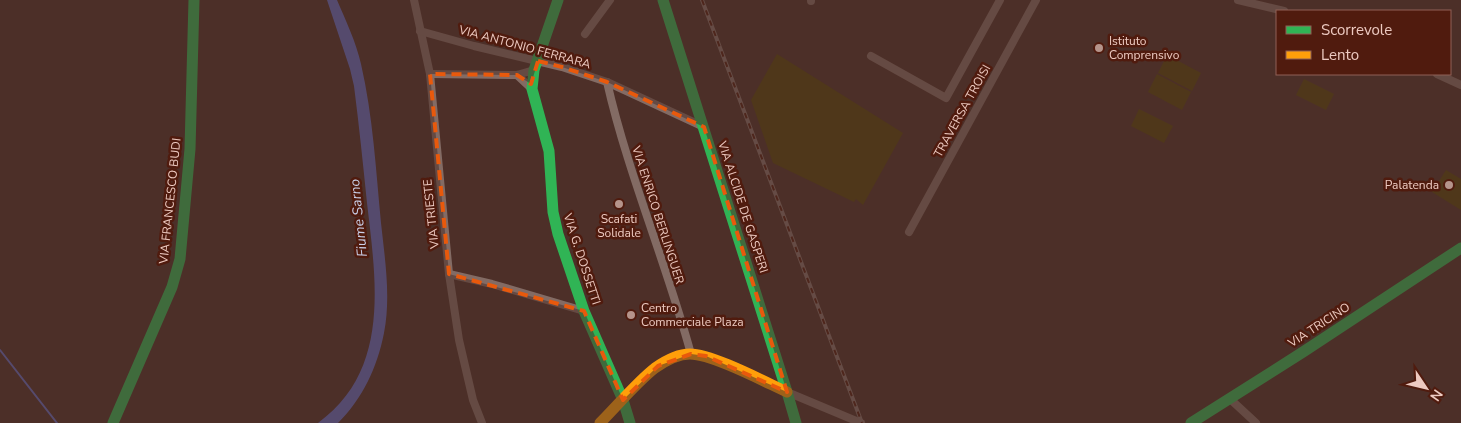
<svg xmlns="http://www.w3.org/2000/svg" width="1461" height="423" viewBox="0 0 1461 423" font-family="'Nunito Sans',sans-serif">
	<style>
		.green { fill: #52410b }
		.water { fill: #616bc2 }
		.lines { fill: none; stroke-linecap: round; stroke-linejoin: round }
		.stream { stroke: #616bc2; stroke-width: 2 }
		.street { stroke: #836b64; stroke-width: 8 }
		.fast { stroke: #30b455; stroke-width: 11 }
		.slow { stroke: #ff9f0a; stroke-width: 11 }
		.rail-casing { stroke: #846e68; stroke-width: 4 }
		.rail { stroke: #501b0e; stroke-width: 2; stroke-dasharray: 5.5; stroke-linecap: butt }
		.marked { fill: none; stroke: #e8590c; stroke-width: 4; stroke-dasharray: 10 6; stroke-linejoin: round }
		.poi-dot { fill: #b5948b; stroke: #501b0e; stroke-width: 2 }
		.labels { text-anchor: middle; stroke-width: 5; stroke-linejoin: round; paint-order: stroke }
		.poi-label { font-size: 12px; fill: #edcac1; stroke: #501b0e; text-anchor: start }
		.street-label { font-size: 12px; fill: #edcac1; stroke: #501b0e }
		.water-label { font-size: 14px; font-style: italic; fill: #cad0e9; stroke: #501b0e }
	</style>
	<rect width="100%" height="100%" fill="#4d2f28"/>
	<g class="green">
		<path d="M777 54 903 133 863 205 856 199 854 202 773 163 751 100Z"/>
		<path d="M1167 55 1201 73 1192 91 1158 73Z"/>
		<path d="M1157 74 1191 92 1182 110 1148 92Z"/>
		<path d="M1304 79 1334 94 1326 110 1296 95Z"/>
		<path d="M1139 109 1173 126 1164 143 1131 126Z"/>
		<path d="M1446 170 1461 179V210L1432 192Z"/>
	</g>
	<path class="water" d="M327 0H337C346 21 356 42 361 64 373 116 376 171 381 223 385 260 391 297 384 333 377 368 363 398 338 423H318C391 370 376 281 367 203 363 164 359 125 354 86L350 69Z"/>
	<g class="lines">
		<path class="stream" d="M0 350 57 423"/>
		<g class="street">
			<path d="M414 0 430 74 449 274 459 340 473 400 482 423"/>
			<path d="M1238 0 1284 11"/>
			<path d="M811 1V0"/>
			<path d="M420 31 474 46 562 67 607 82 704 127"/>
			<path d="M585 34 610 0"/>
			<path d="M871 56 946 98 1000 0"/>
			<path d="M430 74 517 75 534 70"/>
			<path d="M1437 74 1461 85"/>
			<path d="M517 75 532 89"/>
			<path d="M607 82C628 174 666 262 691 354"/>
			<path d="M909 232 1036 0"/>
			<path d="M449 274 492 284 584 311"/>
			<path d="M787 392 861 423"/>
			<path d="M1229 398 1256 423"/>
		</g>
		<g class="fast">
			<path d="M558 0 534 70 532 89 549 151 553 212 558 234 584 311 623 400 630 423"/>
			<path d="M663 0 787 392"/>
			<path d="M787 392 796 423"/>
			<path d="M113 423 172 287 180 259 190 149 194 0"/>
			<path d="M1191 423 1303 352 1461 248"/>
		</g>
		<path class="slow" d="M600 423C617 406 637 382 655 368 665 361 678 354 690 354 712 354 765 382 787 392"/>
		<g class="rail-casing">
			<path id="rail" d="M702 0 862 423"/>
		</g>
		<use href="#rail" class="rail"/>
	</g>
	<path d="M0 0H1461V423H0ZM538 61 562 67 607 82 704 127 787 392 706 356 691 354 658 366 623 400 584 311 449 274 430 74 517 75 531 84Z" fill="#4d2f28" fill-opacity=".55" fill-rule="evenodd"/>
	<path class="marked" d="M538 61 562 67 607 82 704 127 787 392 706 356 691 354 658 366 623 400 584 311 449 274 430 74 517 75 531 84Z"/>
	<g class="poi-dot">
		<circle cx="1099" cy="48" r="5"/>
		<circle cx="1449" cy="185" r="5"/>
		<circle cx="619" cy="204" r="5"/>
		<circle cx="631" cy="315" r="5"/>
	</g>
	<g class="labels">
		<g class="poi-label">
			<text x="1109" y="45">Istituto<tspan x="1109" dy="14">Comprensivo</tspan></text>
			<text x="1439" y="189" text-anchor="end">Palatenda</text>
			<text x="619" y="223" text-anchor="middle">Scafati<tspan x="619" dy="14">Solidale</tspan></text>
			<text x="641" y="312">Centro<tspan x="641" dy="14">Commerciale Plaza</tspan></text>
		</g>
		<g class="street-label">
			<text transform="translate(525 47) rotate(15)" y="4">VIA ANTONIO FERRARA</text>
			<text transform="translate(962 111) rotate(-61)" y="4">TRAVERSA TROISI</text>
			<text transform="translate(170 201) rotate(-84)" y="4">VIA FRANCESCO BUDI</text>
			<text transform="translate(743 207) rotate(72)" y="4">VIA ALCIDE DE GASPERI</text>
			<text transform="translate(431 214) rotate(-96)" y="4">VIA TRIESTE</text>
			<text transform="translate(658 215) rotate(72)" y="4">VIA ENRICO BERLINGUER</text>
			<text transform="translate(582 259) rotate(72)" y="4">VIA G. DOSSETTI</text>
			<text transform="translate(1319 325) rotate(-33)" y="4">VIA TRICINO</text>
		</g>
		<g class="water-label">
			<text transform="translate(358 218) rotate(-96)" y="5">Fiume Sarno</text>
		</g>
	</g>
	<rect x="1276" y="10" width="175" height="65" fill="#501b0e" stroke="#8f6156"/>
	<rect x="1286" y="26" width="25" height="8" fill="#30b455" stroke="#8f6156"/>
	<text x="1321" y="35" font-size="15" fill="#edcac1">Scorrevole</text>
	<rect x="1286" y="51" width="25" height="8" fill="#ff9f0a" stroke="#8f6156"/>
	<text x="1321" y="60" font-size="15" fill="#edcac1">Lento</text>
	<g transform="translate(1426 388) rotate(125)" stroke="#501b0e" stroke-width="4" paint-order="stroke">
	<path d="M0-4L9 19L0 12L-9 19Z" fill="#edcac1"/>
	<text y="-8" font-size="14" font-weight="bold" text-anchor="middle" fill="#edcac1">N</text>
	</g>
</svg>
